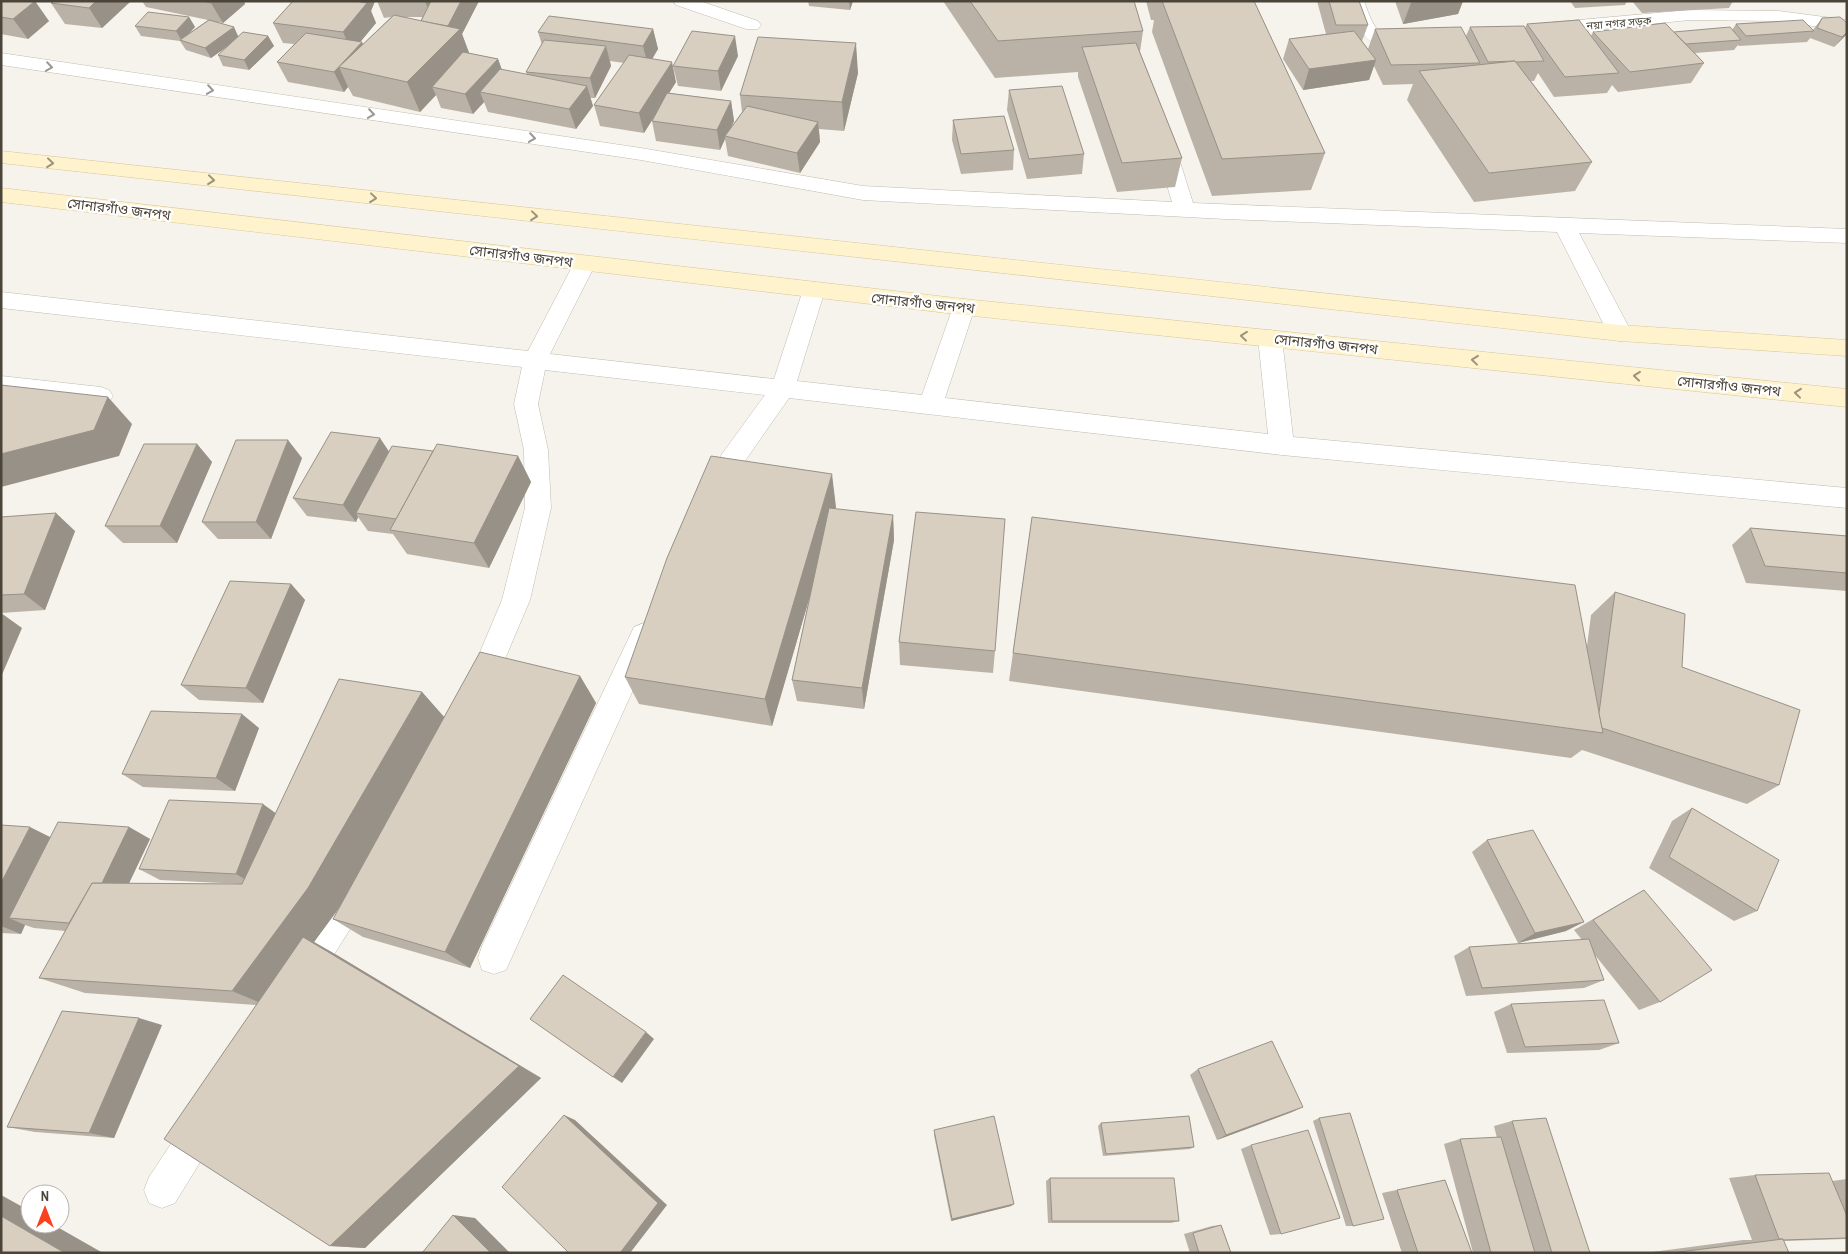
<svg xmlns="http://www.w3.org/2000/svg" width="1848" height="1254" viewBox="0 0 1848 1254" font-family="'Archivo Narrow','Noto Sans Bengali',sans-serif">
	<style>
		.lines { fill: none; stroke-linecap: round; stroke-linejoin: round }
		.minor-casing { stroke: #c2bbae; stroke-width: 1 }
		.secondary-casing { stroke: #d6c79b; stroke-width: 1 }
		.minor { fill: #fff; fill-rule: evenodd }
		.secondary { fill: #fff3cd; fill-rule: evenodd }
		.wall { fill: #bab2a6; fill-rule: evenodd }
		.shaded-wall { fill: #979187 }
		.building { fill: #d8cfc1; stroke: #979187 }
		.oneway { stroke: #9c9892 }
		.oneway2 { stroke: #9c937c }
		.labels { text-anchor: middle; stroke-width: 4.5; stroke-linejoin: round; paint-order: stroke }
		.far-street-label { font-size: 11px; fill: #4b4439; stroke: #fff }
		.street-label { font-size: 14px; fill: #4b4439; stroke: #fff }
	</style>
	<rect width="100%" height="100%" fill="#f6f3ec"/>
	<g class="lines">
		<g class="minor-casing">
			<g id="minor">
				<path d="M673 1H700L758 21 761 25 758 29H746L676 5Z"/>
				<path d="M1346 1H1364C1369 14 1374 33 1389 37 1397 39 1405 37 1414 39L1416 43 1414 47C1373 57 1359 35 1346 1Z"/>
				<path d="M1689 10 1779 11 1847 20V31L1779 21 1689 20 1547 35 1541 33 1538 29 1541 25 1547 23Z"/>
				<path d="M1 53 641 148 863 186 1172 202 1155 146 1158 142 1165 140 1172 142 1175 146 1193 203 1847 229V243L1579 233 1632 333 1628 339 1620 341 1612 339 1608 333 1557 232 1225 219 863 200 641 160 1 65Z"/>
				<path d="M585 256 593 258 596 263 550 354 774 379 803 290 806 284 814 282 822 284 825 290 797 381 922 395 953 307 956 301 964 299 972 301 975 307 945 398 1268 434 1258 338 1262 332 1270 330 1278 332 1282 338 1293 437 1847 488V508L1282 455 789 398 740 468 723 500 714 503 705 500 701 493 722 454 765 395 545 370 538 404 548 450 551 508 530 600 488 699 478 703 468 699 464 690 502 600 525 508 524 450 514 404 522 367 1 308V292L528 351 574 263 577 258Z"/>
				<path d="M1 376 101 387 109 390 113 396 109 402 101 405 1 394Z"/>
				<path d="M644 623 654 627 658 635 506 970 494 974 482 970 478 958 482 946 634 627Z"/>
				<path d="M356 875 367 880 372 891 367 902 313 988 301 992 289 988 285 976 289 964 345 880Z"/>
				<path d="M206 1103 218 1109 224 1121 218 1133 175 1203 162 1208 149 1203 144 1190 149 1177 194 1109Z"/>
			</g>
		</g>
		<g class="secondary-casing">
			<g id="secondary">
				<path d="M1 151 1620 325 1847 340V356L1620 341 1 163Z"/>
				<path d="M1 188 964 299 1847 389V407L964 315 1 202Z"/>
			</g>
		</g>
		<use href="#minor" class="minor"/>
		<use href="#secondary" class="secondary"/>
	</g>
	<g class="wall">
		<path d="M1 1 49 21 28 39 1 34Z"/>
		<path d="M131 1 102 28 65 24 51 3Z"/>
		<path d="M142 1H244L245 4 223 23 217 22 238 36H268L274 46 249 70 223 66 218 55 227 47 211 58 186 50 180 41 141 36 135 26 189 17 195 27 188 34 208 20 146 7Z"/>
		<path d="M293 1H375L371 11 376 23 360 42H362L363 44 391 17 384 18 377 1H479L462 34 469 53 498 59 502 70 527 75 526 72 542 45 538 32 653 29 658 49 652 59 676 82 669 93 731 101 734 121 732 126 742 112 740 95 858 73 844 131 819 129 820 142 800 173 728 156 725 139 720 150 656 141 652 121 656 114 644 133 600 126 594 105 624 63 610 61 611 66 595 98H590L593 106 576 129 488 112 484 102 473 114 441 108 436 95 420 112 353 96 348 87 344 92 288 82 277 62 294 44 283 43 273 23ZM405 17H422L421 21Z"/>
		<path d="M808 1H853L850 10 809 6Z"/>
		<path d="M943 1H1134L1143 31 1140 52 1182 158 1175 187 1117 192 1078 77V72L995 78Z"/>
		<path d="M1146 1H1254L1325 153 1311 190 1212 196 1152 32 1154 20H1151Z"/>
		<path d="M1317 1H1359L1368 25 1362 41 1368 49 1375 29 1466 36 1470 27 1525 28 1527 24 1591 36 1593 32H1674L1732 30 1736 24 1813 30 1822 18 1847 23V34L1834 47 1810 38 1811 37 1807 42 1739 46 1738 45 1734 50 1695 53 1704 63 1691 83 1618 92 1612 85 1607 93 1554 97 1538 73 1534 81H1531L1592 162 1575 191 1474 202 1407 100 1413 84 1383 85 1374 66 1369 80 1303 90 1283 59 1289 39 1326 34Z"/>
		<path d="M1395 1H1463L1458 14 1403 24Z"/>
		<path d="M1570 1H1627L1625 5 1575 8Z"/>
		<path d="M1632 1H1733L1729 8 1642 13Z"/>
		<path d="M738 56 721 91 678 86 673 66Z"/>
		<path d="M1009 90 1084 154 1082 174 1027 179 1007 110Z"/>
		<path d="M953 120 1014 150 1013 170 961 174 952 140Z"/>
		<path d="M197 444 212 462 177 543H123L105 526Z"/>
		<path d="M433 451 518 456 531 482 489 568 407 554 393 534 368 531 358 517 356 522 307 516 293 498 389 452Z"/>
		<path d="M302 458 271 539H218L202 522Z"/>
		<path d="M836 507 835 509 893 515 894 540 864 709 797 701 792 680 810 596 772 726 639 704 625 677Z"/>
		<path d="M1 517 75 531 45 610 1 613Z"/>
		<path d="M1032 517 1587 646 1591 615 1615 592 1682 667 1779 785 1747 804 1582 750 1571 758 1009 681Z"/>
		<path d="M1750 528 1847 536V591L1746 583 1732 545Z"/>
		<path d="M291 584 305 600 263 703 199 700 181 685Z"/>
		<path d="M899 642 995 651 993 673 900 665Z"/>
		<path d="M580 676 596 703 470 968 363 937 333 919 368 855 339 908 314 942 335 954 541 1078 365 1248 330 1246 256 1005 85 993 39 978 65 931 34 928 25 925 21 934 1 933V825L50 837 129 827 150 839 129 883 242 884 160 880 139 869 276 813 422 692 444 717Z"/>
		<path d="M259 728 235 791 143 787 122 774Z"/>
		<path d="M1692 808 1757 911 1734 921 1649 868 1672 821Z"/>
		<path d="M1487 840 1566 931 1518 943 1472 852Z"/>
		<path d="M1644 890 1660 1002 1639 1010 1595 955 1604 980 1584 988 1466 996 1454 956 1469 947 1582 940 1574 930Z"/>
		<path d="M1511 1004 1619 1043 1599 1050 1507 1053 1494 1012Z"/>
		<path d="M162 1025 114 1138 35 1132 7 1127Z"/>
		<path d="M1198 1069 1303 1107 1292 1112 1217 1140 1190 1075Z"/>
		<path d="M1319 1118 1353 1226H1346L1313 1121Z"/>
		<path d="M1512 1121 1590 1253H1473L1444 1144 1460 1139 1497 1138 1494 1126Z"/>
		<path d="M1101 1123 1194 1147 1190 1149 1103 1156 1098 1126Z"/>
		<path d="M934 1130 1014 1204 1011 1206 951 1221 934 1135Z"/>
		<path d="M1251 1145 1281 1234 1270 1235 1241 1149Z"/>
		<path d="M1755 1175 1832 1181 1847 1179V1239L1783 1241 1789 1253H1645L1743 1240H1752L1729 1178Z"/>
		<path d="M1050 1178 1179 1221 1171 1223H1048L1046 1181Z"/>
		<path d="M1445 1180 1472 1253H1402L1382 1193Z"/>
		<path d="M1221 1225 1231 1253H1190L1184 1234 1212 1226Z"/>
	</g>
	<g class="shaded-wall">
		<path d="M35 1 49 21 28 39 13 19Z"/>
		<path d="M96 1H131L102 28 89 8Z"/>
		<path d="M214 1H244L245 4 223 23 211 3Z"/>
		<path d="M366 1H375L371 11 376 23 352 52 343 32Z"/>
		<path d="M425 1H438L431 17Z"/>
		<path d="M461 1H479L462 34 471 58 432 87 436 95 420 112 407 82 447 27Z"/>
		<path d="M849 1H853L850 10Z"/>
		<path d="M1424 1H1463L1458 14 1403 24 1411 3Z"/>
		<path d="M189 17 195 27 182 41 176 31Z"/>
		<path d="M234 27 239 38 211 58 205 48Z"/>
		<path d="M653 29 658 49 648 66 643 46Z"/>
		<path d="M1847 32V34L1834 47Z"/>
		<path d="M268 36 274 46 249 70 244 60Z"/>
		<path d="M735 36 738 56 721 91 718 71Z"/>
		<path d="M362 42 371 62 339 67 348 87 344 92 334 72Z"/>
		<path d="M856 43 858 73 844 131 842 102Z"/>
		<path d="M606 46 611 66 595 98 590 78Z"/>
		<path d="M498 59 505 79 480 92 484 102 473 114 465 94Z"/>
		<path d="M1376 60 1369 80 1303 90 1309 69Z"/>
		<path d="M672 62 676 82 644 133 639 113Z"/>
		<path d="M587 86 593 106 576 129 569 109Z"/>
		<path d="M731 101 734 121 727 136H725V139L720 150 717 130Z"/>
		<path d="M818 122 820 142 800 173 797 153Z"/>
		<path d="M108 397 132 424 119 456 1 487V454Z"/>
		<path d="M380 438 392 456 356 513 358 517 356 522 343 505Z"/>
		<path d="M288 440 302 458 271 539 256 522Z"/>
		<path d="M197 444 212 462 177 543 160 526Z"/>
		<path d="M518 456 531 482 489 568 474 543Z"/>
		<path d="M832 474 836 507 772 726 765 699Z"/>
		<path d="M56 513 75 531 45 610 24 594Z"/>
		<path d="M893 515 894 540 864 709 862 688Z"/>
		<path d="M291 584 305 600 263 703 246 688Z"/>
		<path d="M1 613 22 628 1 677Z"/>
		<path d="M580 676 596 703 470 968 445 952Z"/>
		<path d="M422 692 445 718 339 908 314 942 335 954 541 1078 365 1248 330 1246 268 1006 232 991Z"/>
		<path d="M242 714 259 728 235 791 216 778Z"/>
		<path d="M263 804 281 817 255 885 236 874Z"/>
		<path d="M30 827 64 844 9 918 25 925 21 934 1 926V883Z"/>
		<path d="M129 827 150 839 105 934 81 924Z"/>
		<path d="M1584 922 1566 931 1518 943 1535 933Z"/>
		<path d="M139 1018 162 1025 114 1138 89 1133Z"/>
		<path d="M646 1032 654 1039 622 1083 613 1077Z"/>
		<path d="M1303 1107 1292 1112 1217 1140 1226 1135Z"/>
		<path d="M564 1115 575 1120 667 1205 630 1253H620Z"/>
		<path d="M1 1195 30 1211V1224H52L103 1253H65L1 1216Z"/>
		<path d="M1014 1204 1011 1206 951 1221 952 1219Z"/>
		<path d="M453 1215 475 1218 510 1253H491Z"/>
	</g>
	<g class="building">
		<path d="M1 1H35L13 19 1 17Z"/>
		<path d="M54 1H96L89 8 51 3Z"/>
		<path d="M202 1H214L211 3Z"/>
		<path d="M293 1H355L367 3 343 32 273 23Z"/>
		<path d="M431 1H461L448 26 421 21Z"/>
		<path d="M970 1H1134L1143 31 998 41Z"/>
		<path d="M1162 1H1254L1325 153 1222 159Z"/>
		<path d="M1329 1H1359L1368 25H1336Z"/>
		<path d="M1410 1H1424L1411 3Z"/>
		<path d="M148 12 189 17 176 31 135 26Z"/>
		<path d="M394 15 460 29 407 82 339 67Z"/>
		<path d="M549 16 653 29 643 46 538 32Z"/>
		<path d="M1840 17 1847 23V32L1842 37 1817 28 1822 18Z"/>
		<path d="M209 20 234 27 205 48 180 40Z"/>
		<path d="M1579 20 1619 73 1565 77 1527 24Z"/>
		<path d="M1803 20 1814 31 1746 36 1736 24Z"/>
		<path d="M1665 23 1704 63 1630 72 1593 32Z"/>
		<path d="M1524 26 1544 61 1516 62 1515 61 1488 62 1470 27Z"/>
		<path d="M1461 27 1480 63 1391 65 1375 29Z"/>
		<path d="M1730 27 1741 40 1686 44 1674 32Z"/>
		<path d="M692 31 735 36 718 71 673 66Z"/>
		<path d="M1354 31 1376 60 1309 69 1289 39Z"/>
		<path d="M243 32 268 36 244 60 218 55Z"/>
		<path d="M306 33 362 42 334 72 277 62Z"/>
		<path d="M758 37 856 43 842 102 740 95Z"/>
		<path d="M544 40 606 46 590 78 526 72Z"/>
		<path d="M1136 43 1182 158 1122 163 1082 47Z"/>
		<path d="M463 52 498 59 465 94 432 87Z"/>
		<path d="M629 55 672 62 639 113 594 105Z"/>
		<path d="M1515 61 1592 162 1489 173 1419 71Z"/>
		<path d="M500 69 587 86 569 109 480 92Z"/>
		<path d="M1062 86 1084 154 1029 159 1009 90Z"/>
		<path d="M667 93 731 101 717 130 652 121Z"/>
		<path d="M747 106 818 122 797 153 725 136Z"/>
		<path d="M1004 116 1014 150 961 154 953 120Z"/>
		<path d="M1 385 108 397 94 430 1 454Z"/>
		<path d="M331 432 380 438 343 505 293 498Z"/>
		<path d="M236 440H288L256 522H202Z"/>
		<path d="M144 444H197L160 526H105Z"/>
		<path d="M437 444 518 456 474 543 390 530Z"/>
		<path d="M392 446 433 451 396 519 356 513Z"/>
		<path d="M711 456 832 474 765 699 625 677 667 558Z"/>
		<path d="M829 508 893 515 862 688 792 680Z"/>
		<path d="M916 512 1005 519 995 651 899 642Z"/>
		<path d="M56 513 24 594 1 595V517Z"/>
		<path d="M1032 517 1575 585 1603 733 1013 653Z"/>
		<path d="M1750 528 1847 536V573L1765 566Z"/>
		<path d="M230 581 291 584 246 688 181 685Z"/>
		<path d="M1615 592 1685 614 1682 667 1800 710 1779 785 1602 728 1599 713Z"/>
		<path d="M480 652 580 676 445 952 333 919Z"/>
		<path d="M339 679 422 692 308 888 232 991 39 978 92 883 242 884Z"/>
		<path d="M151 711 242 714 216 778 122 774Z"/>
		<path d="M169 800 263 804 236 874 139 869Z"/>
		<path d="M1692 808 1779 860 1757 911 1669 857Z"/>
		<path d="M58 822 129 827 102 883H92L69 923 9 918Z"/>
		<path d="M1 825 30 827 1 883Z"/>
		<path d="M1533 830 1584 922 1535 933 1487 840Z"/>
		<path d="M1644 890 1712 970 1660 1002 1593 920Z"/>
		<path d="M303 937 519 1066 330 1246 164 1139Z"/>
		<path d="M1589 939 1604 980 1482 988 1469 947Z"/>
		<path d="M563 975 646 1032 613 1077 530 1019Z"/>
		<path d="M1604 1000 1619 1043 1525 1047 1511 1004Z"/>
		<path d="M62 1011 139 1018 89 1133 7 1127Z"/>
		<path d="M1272 1041 1303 1107 1226 1135 1198 1069Z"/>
		<path d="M1350 1113 1384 1219 1353 1226 1319 1118Z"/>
		<path d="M564 1115 658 1203 620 1253H569L502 1187Z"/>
		<path d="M994 1116 1014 1204 952 1219 934 1130Z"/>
		<path d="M1189 1116 1194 1147 1106 1154 1101 1123Z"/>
		<path d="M1546 1118 1590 1253H1552L1512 1121Z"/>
		<path d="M1308 1130 1340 1218 1281 1234 1251 1145Z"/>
		<path d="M1501 1137 1535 1253H1491L1460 1139Z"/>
		<path d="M1829 1173 1847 1216V1238L1783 1240V1239H1779L1755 1175Z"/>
		<path d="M1050 1178H1174L1179 1221H1052Z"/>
		<path d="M1445 1180 1472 1253H1418L1397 1190Z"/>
		<path d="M453 1215 491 1253H422Z"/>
		<path d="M1 1216 65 1253H1Z"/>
		<path d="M1221 1225 1231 1253H1199L1193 1233Z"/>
		<path d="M1783 1239 1789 1253H1671Z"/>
	</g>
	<defs><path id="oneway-chevron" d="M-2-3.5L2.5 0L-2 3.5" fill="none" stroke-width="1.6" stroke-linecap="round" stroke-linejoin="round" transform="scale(1.25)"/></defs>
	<g class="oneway">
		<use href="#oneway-chevron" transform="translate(49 67) rotate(8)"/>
		<use href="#oneway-chevron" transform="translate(210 90) rotate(8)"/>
		<use href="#oneway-chevron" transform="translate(371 114) rotate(8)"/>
		<use href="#oneway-chevron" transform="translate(532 138) rotate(8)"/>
	</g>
	<g class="oneway2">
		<use href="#oneway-chevron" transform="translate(50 163) rotate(6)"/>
		<use href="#oneway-chevron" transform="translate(211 180) rotate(6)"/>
		<use href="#oneway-chevron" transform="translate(373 198) rotate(6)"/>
		<use href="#oneway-chevron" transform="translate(534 216) rotate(6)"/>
		<use href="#oneway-chevron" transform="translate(1244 336) rotate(-174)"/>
		<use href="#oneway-chevron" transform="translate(1475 360) rotate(-174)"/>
		<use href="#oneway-chevron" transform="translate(1637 376) rotate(-174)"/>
		<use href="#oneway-chevron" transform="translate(1798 393) rotate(-174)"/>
	</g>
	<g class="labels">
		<g class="far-street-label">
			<text transform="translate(1619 23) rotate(-5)" y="4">নয়া নগর সড়ক</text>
		</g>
		<g class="street-label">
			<text transform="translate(119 209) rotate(7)" y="5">সোনারগাঁও জনপথ</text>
			<text transform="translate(521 256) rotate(7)" y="5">সোনারগাঁও জনপথ</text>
			<text transform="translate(923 303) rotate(6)" y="5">সোনারগাঁও জনপথ</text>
			<text transform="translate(1326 344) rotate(6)" y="5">সোনারগাঁও জনপথ</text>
			<text transform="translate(1729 386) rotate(6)" y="5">সোনারগাঁও জনপথ</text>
		</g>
	</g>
	<rect width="1848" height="1254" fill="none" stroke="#4b4439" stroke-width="5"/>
	<g transform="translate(45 1209)"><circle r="24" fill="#ffffff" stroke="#b7b4b0"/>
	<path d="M0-4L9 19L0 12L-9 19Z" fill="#fc3f1d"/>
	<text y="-8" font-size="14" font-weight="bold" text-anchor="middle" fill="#4b4439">N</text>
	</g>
</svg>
